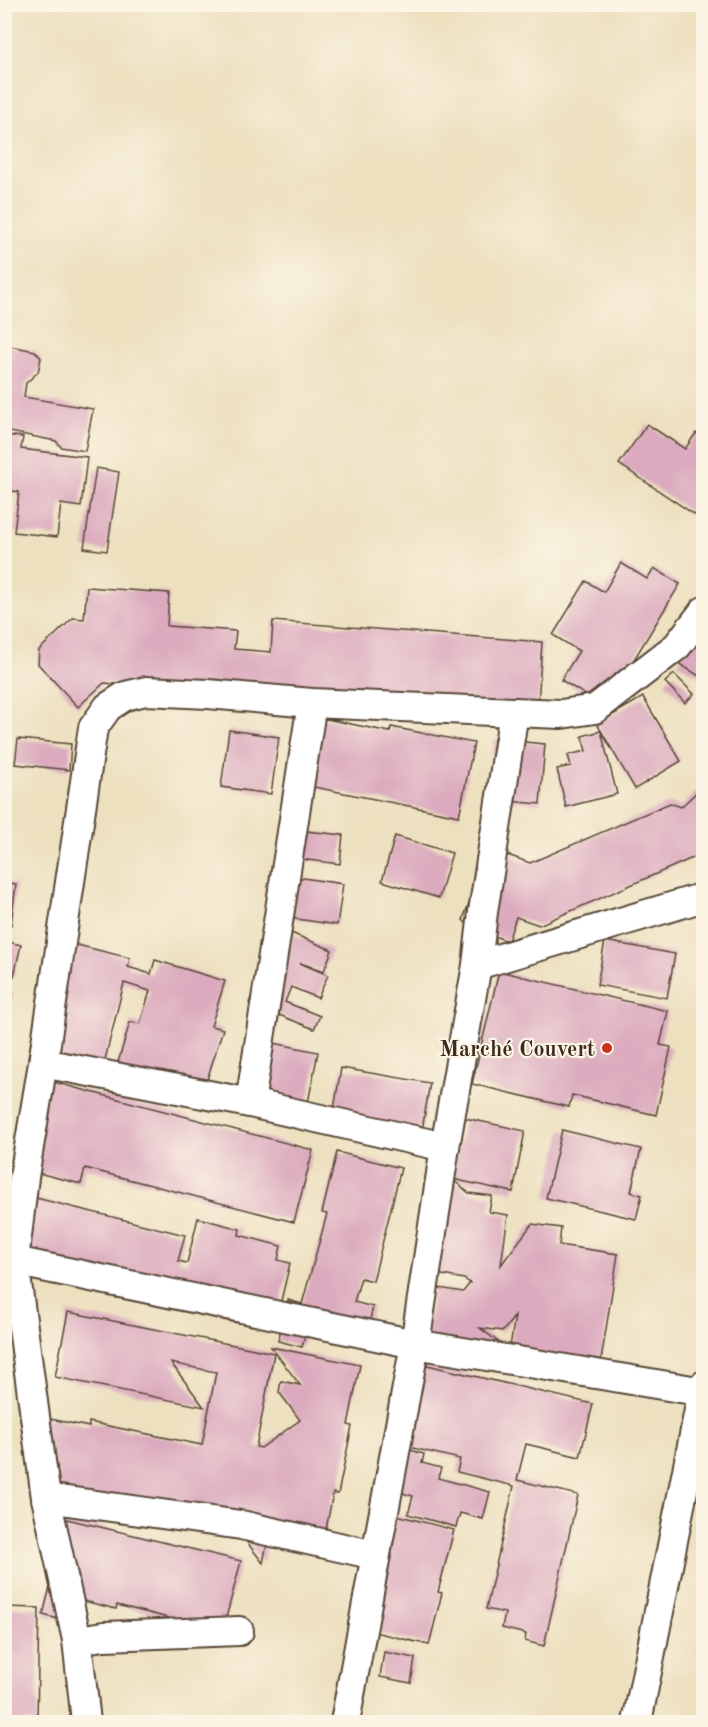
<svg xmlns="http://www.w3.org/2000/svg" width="708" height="1727" viewBox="0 0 708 1727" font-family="'Old Standard TT',serif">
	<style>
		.building { fill: #dbaabe }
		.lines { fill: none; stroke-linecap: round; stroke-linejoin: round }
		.minor-casing { stroke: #564536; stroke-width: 32 }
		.minor { stroke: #fff; stroke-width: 28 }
		.poi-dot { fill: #c8321e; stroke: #fcf5e5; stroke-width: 2 }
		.labels { text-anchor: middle; stroke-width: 4.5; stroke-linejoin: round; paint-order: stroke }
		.poi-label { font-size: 22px; font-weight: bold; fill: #3b2a1e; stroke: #fcf5e5; text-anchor: end }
	</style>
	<rect width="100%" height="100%" fill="#fcf5e5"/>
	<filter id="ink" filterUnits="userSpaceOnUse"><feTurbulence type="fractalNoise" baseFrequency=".0167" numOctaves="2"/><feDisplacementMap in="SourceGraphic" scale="12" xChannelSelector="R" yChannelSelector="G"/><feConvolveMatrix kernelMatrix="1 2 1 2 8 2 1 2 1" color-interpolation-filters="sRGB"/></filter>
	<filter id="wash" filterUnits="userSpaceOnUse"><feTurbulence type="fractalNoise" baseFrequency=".008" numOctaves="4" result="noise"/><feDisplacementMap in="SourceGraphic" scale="24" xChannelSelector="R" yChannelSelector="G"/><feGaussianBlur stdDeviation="1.35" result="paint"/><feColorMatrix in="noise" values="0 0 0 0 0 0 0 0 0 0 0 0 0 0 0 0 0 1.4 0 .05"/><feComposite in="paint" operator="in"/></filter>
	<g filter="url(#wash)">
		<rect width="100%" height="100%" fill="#ede0bf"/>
		<g id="blocks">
			<g class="building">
				<path d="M5 345 35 351 41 358 38 372 26 383 24 397 93 409 85 451 61 447 56 441 5 431Z"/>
				<path d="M647 424 685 449 696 433 704 438V521L619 464Z"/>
				<path d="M4 435 23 437 21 449 87 457 81 507 61 504 57 537 14 532 19 492 4 490Z"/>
				<path d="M96 468 119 472 107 551 84 548Z"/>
				<path d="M621 563 647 579 654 568 680 584 605 707 561 680 579 651 553 635 586 581 604 592Z"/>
				<path d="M87 587 169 593 167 626 236 631 234 649 271 652 273 621 542 642 538 706 527 716 104 683 78 707 38 664 39 650 73 618 84 619Z"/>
				<path d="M704 616V679L678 663Z"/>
				<path d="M674 674 694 694 685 703 665 682Z"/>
				<path d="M643 697 681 761 635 789 597 724Z"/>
				<path d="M307 715 390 732 391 727 474 743 459 816 294 783Z"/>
				<path d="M229 730 279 737 271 794 221 787Z"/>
				<path d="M601 731 617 794 566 807 557 769 571 766 568 755 586 751 582 736Z"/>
				<path d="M18 739 71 744 69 770 15 764Z"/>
				<path d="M494 739 545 744 540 804 489 799Z"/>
				<path d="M704 785V853L539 925 516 917 508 941 471 928 463 920 488 848 530 863 670 803 681 807Z"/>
				<path d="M287 829 343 835 340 864 283 857Z"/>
				<path d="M395 836 452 853 439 898 382 881Z"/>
				<path d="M276 874 343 884 337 925 270 915Z"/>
				<path d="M4 882 16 884 11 925 4 924Z"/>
				<path d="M279 928 332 950 324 971 300 963 328 975 318 998 291 987 285 1002 320 1016 314 1029 249 1003Z"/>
				<path d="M57 940 130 958 128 967 151 974 155 960 225 981 211 1026 223 1029 200 1102 114 1076 130 1022 140 1024 150 991 124 983 101 1076 28 1057Z"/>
				<path d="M4 941 21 945 14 976 4 974Z"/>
				<path d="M605 941 675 954 667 998 597 985Z"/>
				<path d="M499 971 668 1011 660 1045 671 1047 656 1115 572 1095 569 1107 472 1084Z"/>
				<path d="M4 990 13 992 5 1023H4Z"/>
				<path d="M249 1038 318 1052 308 1103 239 1090Z"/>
				<path d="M341 1068 430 1083 422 1130 333 1115Z"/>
				<path d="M34 1077 313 1150 294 1222 85 1168 81 1184 11 1166Z"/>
				<path d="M465 1118 525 1131 513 1192 452 1179Z"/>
				<path d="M562 1130 641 1149 631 1192 642 1195 636 1219 546 1198Z"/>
				<path d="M337 1152 401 1168 373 1281 361 1278 354 1302 373 1307 365 1340 308 1325 302 1347 278 1341 288 1300 302 1304 327 1214 322 1213Z"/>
				<path d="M452 1179 469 1193 492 1196 489 1212 508 1215 501 1265 532 1224 561 1228 559 1245 618 1254 599 1373 508 1359 515 1316 503 1331 480 1328 505 1347 426 1340 433 1287 463 1292 470 1283 464 1279 437 1274Z"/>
				<path d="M12 1192 185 1235 178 1261 187 1263 198 1218 240 1229 239 1235 281 1246 278 1260 290 1263 275 1326 4 1258Z"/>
				<path d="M68 1312 274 1353 256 1447 261 1448 300 1420 279 1392 281 1381 300 1385 271 1347 360 1365 348 1425 352 1426 338 1494 333 1493 324 1540 270 1529 263 1563 239 1532 57 1495 36 1416 89 1427V1422L202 1445 216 1372 171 1363 204 1407 55 1377Z"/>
				<path d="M423 1364 593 1404 580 1457 526 1444 517 1480 578 1495 544 1646 525 1641 526 1634 502 1628 505 1613 486 1609 514 1486 457 1472 460 1459 404 1446Z"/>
				<path d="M407 1449 424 1454 422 1463 441 1468 438 1478 490 1492 483 1519 460 1513 456 1527 408 1514 413 1496 395 1491Z"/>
				<path d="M393 1514 454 1530 438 1592 442 1593 429 1645 370 1631Z"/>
				<path d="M67 1519 241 1561 220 1641 200 1626 117 1605 116 1609 84 1601 78 1624 43 1615Z"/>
				<path d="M4 1521 8 1535H4Z"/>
				<path d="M4 1607 39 1608 37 1722H4Z"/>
				<path d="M384 1652 415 1658 411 1683 380 1677Z"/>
			</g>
		</g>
	</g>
	<g filter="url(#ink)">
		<use href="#blocks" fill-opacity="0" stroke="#564536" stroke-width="1.5"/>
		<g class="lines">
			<g class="minor-casing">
				<g id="minor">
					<path d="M477 965 704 897"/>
					<path d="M43 1063 250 1103 445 1147"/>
					<path d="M250 1103 312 703"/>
					<path d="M14 1261 415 1344 704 1392"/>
					<path d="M46 1498 241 1525 375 1555"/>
					<path d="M77 1640 104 1636 239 1631"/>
					<path d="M86 1722 77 1640 46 1498 14 1261 24 1177 43 1063 93 728 108 707 125 696 146 691 208 694 312 703 514 712 561 714 595 709 677 646 704 611"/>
					<path d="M345 1722 415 1344 445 1147 477 965 483 912 514 712"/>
					<path d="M637 1722 704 1385"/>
				</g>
			</g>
			<use href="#minor" class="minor"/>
		</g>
	</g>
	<circle class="poi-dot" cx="607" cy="1048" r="6"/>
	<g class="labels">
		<g class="poi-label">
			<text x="595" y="1056">Marché Couvert</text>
		</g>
	</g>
	<rect width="708" height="1727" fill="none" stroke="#fcf5e5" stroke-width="24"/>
</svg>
